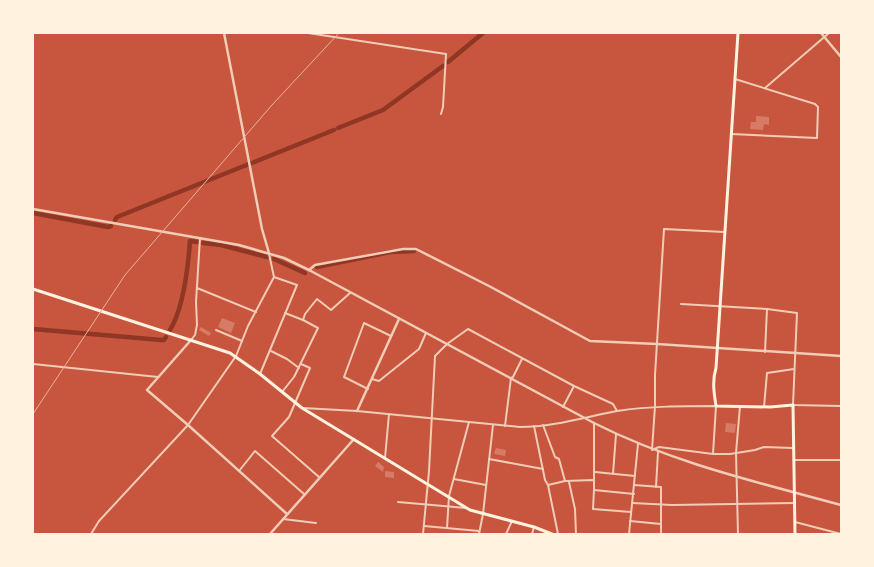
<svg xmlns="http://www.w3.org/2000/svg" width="874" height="567" viewBox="0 0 874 567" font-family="'Fira Sans Condensed',sans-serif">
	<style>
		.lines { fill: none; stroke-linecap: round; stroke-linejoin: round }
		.canal { stroke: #8f3625; stroke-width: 4.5 }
		.building { fill: #d67c66 }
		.minor { stroke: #f1ccb7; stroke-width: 2 }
		.tertiary { stroke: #f1ccb7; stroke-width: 2.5 }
		.secondary { stroke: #fff3e0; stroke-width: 3 }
		.rail { stroke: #e9b49f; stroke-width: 1 }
	</style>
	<rect width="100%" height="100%" fill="#c8553d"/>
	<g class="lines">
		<g class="canal">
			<path d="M448 62 483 33"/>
			<path d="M338 128 383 110 443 66"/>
			<path d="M252 163 334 130"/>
			<path d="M33 213 108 227 111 226"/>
			<path d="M115 220 117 217 249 164"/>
			<path d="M203 243 221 245 267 257"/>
			<path d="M274 259 305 273"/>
			<path d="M317 267 390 252 414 251"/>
			<path d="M33 329 161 340H164L166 337"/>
			<path d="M170 330C184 307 188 268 190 241L198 242"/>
		</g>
	</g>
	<g class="building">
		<path d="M756 116 769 117V125L764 124 763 130 750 129 751 122H756Z"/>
		<path d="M222 318 235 323 231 333 218 327Z"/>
		<path d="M201 327 211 333 209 336 199 330Z"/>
		<path d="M726 423 736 424 735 433 725 432Z"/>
		<path d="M496 448 506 450 505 456 494 454Z"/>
		<path d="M378 462 384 467 383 472 375 466Z"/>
		<path d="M385 471 394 472V478L385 477Z"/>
	</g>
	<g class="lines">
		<g class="minor">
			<path d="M308 33 446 54 443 107 441 114"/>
			<path d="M765 88 829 33"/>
			<path d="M731 134 817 138 818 107 815 104 735 79"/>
			<path d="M724 232 664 229 655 375V406L652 450 659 447 713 454H730L755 450 764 447 793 448"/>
			<path d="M197 288 256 312"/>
			<path d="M681 304 767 309 797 313 793 405 841 406"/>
			<path d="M303 320 305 314 317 299 331 310 350 293"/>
			<path d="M216 330 242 341"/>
			<path d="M191 340 195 335 197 325 196 302 200 238"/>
			<path d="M271 351 287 359 299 368"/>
			<path d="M765 352 767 309"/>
			<path d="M33 364 158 377"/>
			<path d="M301 364 310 368 289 417 272 436 319 477"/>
			<path d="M260 374 297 285 274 277"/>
			<path d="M372 379 379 381 419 349 426 333"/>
			<path d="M368 389 344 377 364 323 391 336"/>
			<path d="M282 392 294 377 318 328 303 320 285 313"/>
			<path d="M563 407 574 386"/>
			<path d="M764 407 767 373 794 369"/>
			<path d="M303 408 357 411 520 427C553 427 585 417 617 411 651 406 682 406 716 406L713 454"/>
			<path d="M543 425 555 457 559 459 565 481"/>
			<path d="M505 426 511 378 513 377 522 359"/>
			<path d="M534 426 545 480 548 485 558 534"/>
			<path d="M385 458 389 414"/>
			<path d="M489 459 543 469"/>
			<path d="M794 460H841"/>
			<path d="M239 471 255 451 304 494"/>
			<path d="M595 472 635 476"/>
			<path d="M613 474 616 434"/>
			<path d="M454 479 486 485"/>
			<path d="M594 480V423"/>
			<path d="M569 482 575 509 576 534"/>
			<path d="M548 485 565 481 594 480V490L634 494"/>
			<path d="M634 485 661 487V534"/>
			<path d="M656 487 658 452"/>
			<path d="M594 490 593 509 631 512"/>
			<path d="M398 502 466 508"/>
			<path d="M632 503 672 505 794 503"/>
			<path d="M283 519 316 523"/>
			<path d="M630 521 661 524"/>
			<path d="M795 522 841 534"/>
			<path d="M424 526 479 531"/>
			<path d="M447 528 449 496 469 422"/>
			<path d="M91 534 99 521 188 425 236 356 248 326 274 277 269 254"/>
			<path d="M423 534 429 471 435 356 447 344 468 329 574 386 613 404 617 411"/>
			<path d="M479 534 483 514 493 425"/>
			<path d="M506 534 512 521"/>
			<path d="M532 534 534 527"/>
			<path d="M629 534 638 444"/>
			<path d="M738 534 736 453 740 406"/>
		</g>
		<g class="tertiary">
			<path d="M224 33 262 229 269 253"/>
			<path d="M821 33 841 57"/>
			<path d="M33 209 239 245 284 258 309 270 594 423C673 463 757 482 841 505"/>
			<path d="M309 270 315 265 403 249H416L489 286 590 341 657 344 841 356"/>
			<path d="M191 340 147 390 188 425 287 514"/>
			<path d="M357 411 399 319"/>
			<path d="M270 534 354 439"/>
		</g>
		<g class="secondary">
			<path d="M738 33 716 368C712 381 714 393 716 406L770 407 793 405 795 534"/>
			<path d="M33 289 230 353 260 374 302 408 470 510 534 527 552 534"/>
		</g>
		<path class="rail" d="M33 414 125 275 272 105 339 33"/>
	</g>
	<rect width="874" height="567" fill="none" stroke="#fff3e0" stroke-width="68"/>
</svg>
